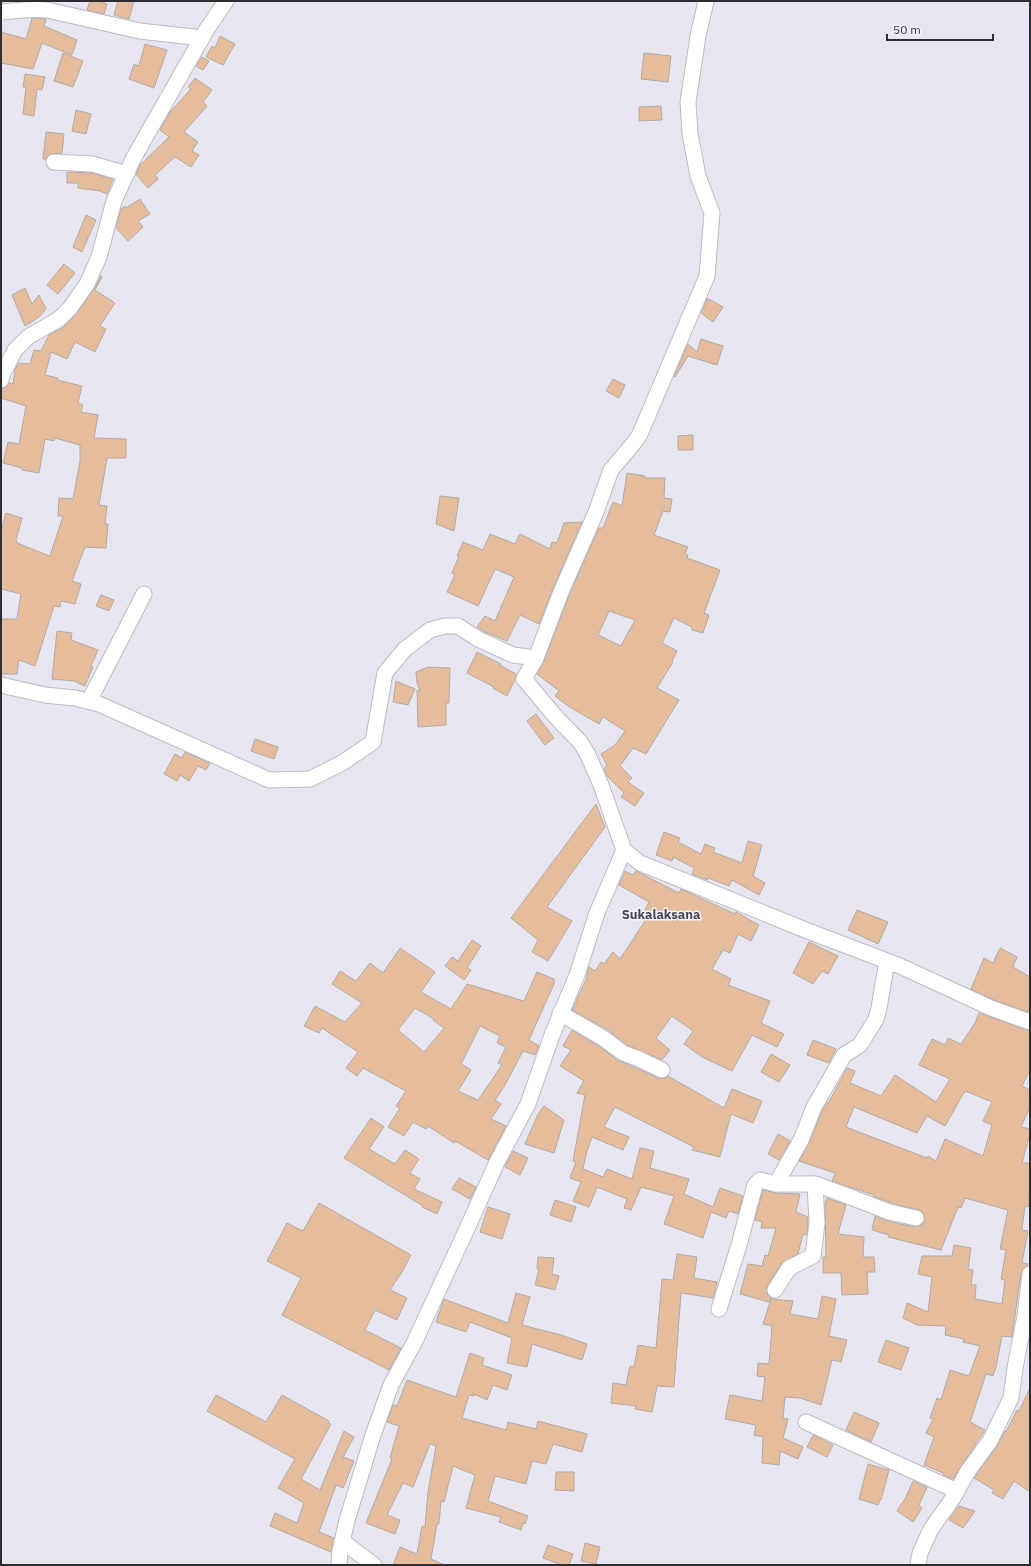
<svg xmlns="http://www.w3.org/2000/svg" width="1031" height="1566" viewBox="0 0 1031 1566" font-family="'IBM Plex Sans',sans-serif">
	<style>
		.building { fill: #e6bd9c; stroke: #b3aaa3; fill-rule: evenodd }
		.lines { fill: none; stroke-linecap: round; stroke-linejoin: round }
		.street-casing { stroke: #bcbac5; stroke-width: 17 }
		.street { stroke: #fff; stroke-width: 15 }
		.labels { text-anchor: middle; stroke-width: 3; stroke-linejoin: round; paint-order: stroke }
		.quarter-label { font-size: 13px; font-weight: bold; fill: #484750; stroke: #f4f2fd }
	</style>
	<rect width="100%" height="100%" fill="#e6e5f0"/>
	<g class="building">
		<path d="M90 1H99L107 4 104 14 87 10Z"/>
		<path d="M118 1H134L129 19 114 15Z"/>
		<path d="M32 18 46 19 44 26 77 40 72 55 42 43 33 69 1 63V32L26 39Z"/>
		<path d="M220 36 235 44 223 65 206 57 212 46 215 48Z"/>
		<path d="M145 44 167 50 154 88 129 79 134 64 139 66Z"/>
		<path d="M63 53 83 61 73 87 54 81Z"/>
		<path d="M644 53 671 56 668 82 641 79Z"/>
		<path d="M202 57 209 61 203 70 196 66Z"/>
		<path d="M25 74 45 77 42 90 37 89 34 116 23 114 26 87H23Z"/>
		<path d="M195 78 212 90 203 102 207 106 184 132 198 142 192 151 199 155 191 167 175 157 155 175 158 179 148 188 136 174 140 165 169 137 160 130 171 111 191 89 188 87Z"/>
		<path d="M661 106 662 120 639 121V107Z"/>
		<path d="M76 110 91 114 86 134 72 131Z"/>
		<path d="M46 132 64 134 62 153 50 154 46 159H43Z"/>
		<path d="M67 172 91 173 113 179 107 194 100 191 78 188V183H67Z"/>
		<path d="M140 199 150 214 138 221 143 227 128 241 116 228 121 209 125 206 126 208Z"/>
		<path d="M86 215 96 220 82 252 73 247Z"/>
		<path d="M64 264 75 273 58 294 47 285Z"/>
		<path d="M101 276 102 277 95 290 115 303 100 326 106 329 95 352 75 342 67 359 51 352 45 375 58 378 57 380 82 386 78 403 83 405 81 412 98 415 94 438 126 439V458H107L99 505 107 506 105 524H108L106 548 85 547 72 581 81 584 75 604 61 601 60 607 54 606 35 666 19 660 17 674H1V619H17L21 594 1 589V531L6 513 22 518 16 540 17 543 50 556 63 516H58L59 498 73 499 80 461V445L55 438 54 441 45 439 39 473 22 470V468L3 463 8 442 19 444 26 406 1 398V389L7 387 9 383 13 384 15 369 19 363 30 364 34 350 41 351 49 335 64 327 76 314 94 289Z"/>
		<path d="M25 288 32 304 39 295 46 309 39 317 25 326 12 295Z"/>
		<path d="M707 298 723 307 713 322 701 313Z"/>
		<path d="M701 339 723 346 717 365 688 356 675 377 674 376 688 344 697 352Z"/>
		<path d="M613 379 625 385 619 398 606 391Z"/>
		<path d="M693 435V450H678V436Z"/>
		<path d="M627 473 645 476V478H665L664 498 672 499 670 512 663 511 654 535 688 547 685 554 688 555 687 558 720 570 704 613 709 615 703 633 692 630V627L674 618 662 643 677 651 672 661 673 662 657 688 679 700 646 754 633 748 620 766 632 778 628 782 644 793 635 806 621 797 624 793 607 776 604 769 607 765 601 754 615 745 625 731 603 717 599 724 568 706 555 696 559 691 537 674 544 661 569 595 599 528H603L613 502 622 506ZM609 611 635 620 621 646 598 635Z"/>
		<path d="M440 496 459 498 454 531 436 524Z"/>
		<path d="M582 522 553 588 539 624 520 615 507 641 485 632 477 627 485 616 495 621 514 577 495 569 478 606 447 592 455 575 452 573 459 556H457L463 542 483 550 490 534 515 544 520 534 550 549 552 542 557 543 564 523Z"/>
		<path d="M101 595 114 600 109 611 96 606Z"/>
		<path d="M57 631 72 633 71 640 98 650 91 666 93 667 85 686 74 681 52 679Z"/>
		<path d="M477 652 501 664 500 665 516 674 515 680 507 696 493 688 494 687 467 673Z"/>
		<path d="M428 667 450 668 449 703H446V725L418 727 417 690 420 691 417 683 416 672Z"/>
		<path d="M396 681 415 689 408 705 393 702Z"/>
		<path d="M536 714 554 738 545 745 527 721Z"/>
		<path d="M255 739 278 747 274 759 251 751Z"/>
		<path d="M185 752 210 763 206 770 198 766 189 781 180 775 177 781 164 774 175 754 182 758Z"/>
		<path d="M596 804 605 827 547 907 572 921 548 961 532 952 538 940 511 918Z"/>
		<path d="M664 832 680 838 678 842 701 854 705 844 715 848 713 852 742 863 748 841 762 845 753 876 765 883 759 895 732 880 729 886 708 878 707 880 692 874 694 868 673 857 672 861 656 855Z"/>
		<path d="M625 871 633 875 636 871 679 893 681 889 735 914 736 912 759 925 751 941 738 934 730 953 723 950 712 969 731 979 728 985 770 1001 761 1023 784 1034 777 1047 752 1035 732 1071 702 1057 684 1044 693 1031 672 1016 656 1038 670 1050 662 1060 627 1045 608 1030 572 1010 586 980 589 967 595 971 601 962 604 964 613 952 620 959 645 921 641 918 649 902 619 885Z"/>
		<path d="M857 910 888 922 878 944 848 930Z"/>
		<path d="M472 940 481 946 467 968 471 970 464 980 445 966 452 957 458 961Z"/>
		<path d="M809 942 838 956 828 974 822 971 813 984 793 973Z"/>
		<path d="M400 948 435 972 421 992 451 1009 467 984 524 1001 537 972 554 979V984L529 1040 539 1046 535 1055 523 1051 504 1087 495 1100 501 1104 491 1119 506 1126 488 1160 455 1141 454 1143 428 1126 426 1129 413 1122 404 1136 388 1127 400 1108 396 1106 406 1091 363 1068 357 1076 346 1068 358 1052 322 1028 319 1033 304 1026 315 1006 345 1022 362 1003 332 984 340 971 356 981 370 963 383 973ZM415 1008 434 1019 433 1020 444 1028 424 1052 398 1030ZM480 1026 500 1036 497 1043 506 1047 498 1063 502 1065 478 1100 458 1091 471 1070 461 1064Z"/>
		<path d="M1000 948 1017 957 1013 967 1030 977V1008L1028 1012 994 1000 971 989 984 958 993 963Z"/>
		<path d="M979 1013 1030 1031V1070L1022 1086 1030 1090V1107L1021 1127 1030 1129V1134L1022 1163H1030L1029 1207 1025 1206 1022 1230 1028 1231 1022 1263 1028 1264 1021 1273 1012 1337 1002 1336 996 1367 993 1376 986 1374 970 1422 985 1430 953 1479 943 1475V1473L924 1465 934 1437 926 1433 933 1419 930 1418 937 1398 941 1400 950 1370 969 1376 980 1346 963 1342 964 1339 945 1335 946 1326 917 1325 903 1318 907 1303 928 1312 932 1277 918 1274 922 1256H952L954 1245 971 1248 968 1269 973 1270 971 1285H976L975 1299 1002 1304 1005 1280 1001 1279 1006 1250 1000 1249 1008 1210 965 1198 961 1208 958 1207 941 1250 888 1237 889 1235 872 1230 875 1216 887 1221 914 1227 919 1226 923 1224 925 1220 924 1215 922 1211 892 1203 873 1196 874 1195 832 1181 835 1173 799 1161 809 1143 822 1111 828 1102H829L847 1068 855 1071 850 1083 881 1096 895 1075 936 1102 950 1079 919 1065 932 1039 945 1045 948 1038 961 1044 975 1023ZM965 1091 992 1102 983 1121 992 1125 983 1156 945 1139 936 1161 928 1156 927 1158 846 1127 854 1107 917 1133 927 1116 945 1126Z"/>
		<path d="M572 1030 598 1046 620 1061 658 1078 663 1079 668 1076 724 1108 732 1089 762 1101 753 1123 731 1114 720 1157 692 1150 694 1147 615 1107 604 1127 629 1137 623 1150 592 1137 587 1151 583 1169 603 1177 607 1169 632 1179 640 1148 654 1151 650 1168 689 1179 684 1194 713 1207 720 1188 743 1196 738 1214 729 1211 726 1218 711 1212 703 1238 664 1224 674 1196 641 1187 631 1210 624 1208 627 1199 597 1187 589 1207 573 1201 581 1182 570 1178 576 1162 573 1161 585 1095 577 1093 584 1081 560 1066 571 1050 563 1046Z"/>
		<path d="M813 1040 836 1049 829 1063 807 1055Z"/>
		<path d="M771 1054 790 1065 779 1082 761 1072Z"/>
		<path d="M544 1106 564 1120 554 1153 525 1144 538 1114Z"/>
		<path d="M371 1118 384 1127 369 1149 395 1164 405 1150 419 1159 410 1173 420 1179 414 1189 442 1202 437 1214 422 1207 423 1206 344 1158Z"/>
		<path d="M778 1134 790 1141 779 1160 768 1154Z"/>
		<path d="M513 1151 528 1158 520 1175 505 1167Z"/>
		<path d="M459 1178 476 1187 470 1199 452 1189Z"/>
		<path d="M763 1190 776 1193 800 1194 796 1212 808 1217 807 1235 803 1234 798 1254 782 1263 767 1286V1294L771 1298 769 1302 740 1294 748 1264 762 1266 765 1255 768 1256 776 1228H761L762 1222 755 1220Z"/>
		<path d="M827 1198 846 1205 838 1234 864 1237 863 1257H874L875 1272H867L868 1294 842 1295 841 1273H823V1257H826L825 1203Z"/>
		<path d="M555 1200 576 1207 571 1222 550 1215Z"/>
		<path d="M319 1203 411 1255 402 1272 390 1290 407 1298 397 1320 375 1310 365 1330 401 1348 389 1370 282 1315 301 1278 267 1261 287 1223 303 1231Z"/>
		<path d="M488 1207 510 1214 502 1239 480 1232Z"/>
		<path d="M677 1254 697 1257 694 1278 717 1282 713 1298 681 1293 674 1387 657 1386 652 1412 635 1409 636 1406 611 1403 613 1383 626 1385 630 1366 634 1367 638 1345 656 1348 662 1279 673 1280Z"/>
		<path d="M538 1257 554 1258 552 1274 559 1276 555 1290 535 1285 539 1269H537Z"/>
		<path d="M516 1293 530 1297 522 1325 561 1335 587 1344 582 1360 532 1344 527 1367 507 1363 512 1338 470 1322 466 1332 436 1322 444 1299 508 1323Z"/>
		<path d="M822 1296 836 1299 829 1336 847 1340 841 1362 832 1360 821 1405 800 1398 785 1397 783 1418 788 1419 783 1438 803 1447 798 1459 780 1451 779 1465 762 1463 763 1437 754 1435 756 1425 725 1419 730 1395 762 1401 765 1377 757 1376 758 1363 769 1364 772 1326 763 1324 771 1299 793 1301 790 1314 818 1319Z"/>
		<path d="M886 1340 909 1348 901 1370 878 1362Z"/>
		<path d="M470 1353 484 1358 482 1365 512 1375 507 1390 493 1385 487 1400 474 1394V1396L469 1395 462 1418 506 1430 508 1422 536 1429 538 1421 587 1434 582 1452 553 1444 546 1464 532 1461 526 1484 495 1476 488 1501 528 1516 525 1524 523 1523 521 1530 499 1522 501 1517 466 1508 475 1475 453 1466 444 1502 441 1501 439 1524H437L431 1559 444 1565H393L400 1547 417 1554 422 1526 425 1527 428 1492 436 1446 430 1444 413 1487 403 1483 387 1515 400 1520 395 1534 366 1523 392 1459 390 1458 399 1426 387 1422 393 1405 397 1406 407 1380 456 1397Z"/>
		<path d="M1030 1388V1492L1014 1481 1003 1499 992 1493 994 1490 974 1478 997 1446 1005 1431 1006 1432 1017 1410 1019 1411Z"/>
		<path d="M216 1395 266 1422 282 1395 329 1421 328 1423 331 1424 301 1479 320 1490 344 1431 354 1437 343 1457 354 1461 343 1488 336 1485 319 1532 334 1538 331 1552 270 1526 275 1513 297 1523 304 1503 278 1488 295 1459 207 1411Z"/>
		<path d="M854 1412 879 1423 871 1442 846 1430Z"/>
		<path d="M813 1435 833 1445 827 1457 807 1447Z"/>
		<path d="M868 1464 889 1470 881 1500H880L878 1505 859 1499Z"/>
		<path d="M556 1472H574V1491L555 1490Z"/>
		<path d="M913 1481 927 1487 919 1505 922 1508 913 1522 897 1511 906 1497Z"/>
		<path d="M959 1506 975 1511 963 1528 949 1520Z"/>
		<path d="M585 1543 600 1547 596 1564 581 1561Z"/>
		<path d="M548 1545 573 1554 569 1565H562L543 1558Z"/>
	</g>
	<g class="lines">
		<g class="street-casing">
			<g id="street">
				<path d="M706 1 698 36 688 102 690 134 698 176 712 213 707 276 640 434 634 443 611 470 596 512 561 592 536 658 524 679 555 716 581 743 588 755 601 785 624 850 640 863 808 931 900 966 991 1008 1030 1022"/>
				<path d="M1 12C17 11 32 8 47 10L140 31 202 38"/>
				<path d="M54 162 92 164 127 174"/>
				<path d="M1 380 3 373 15 350 28 337 59 319 70 308 87 284 99 257 114 201 133 159 207 29 226 1"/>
				<path d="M1 685 45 695 75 698 99 704 269 780 310 779 342 763 373 742 385 673 405 649 430 630 445 626H458L478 639 513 655 536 658"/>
				<path d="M89 701 144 594"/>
				<path d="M560 1013 603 1038 623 1053 639 1059 662 1070"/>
				<path d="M776 1184 801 1140 814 1107 844 1055 860 1045 876 1019 879 1008 887 961"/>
				<path d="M775 1290 789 1268 813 1256 817 1223 815 1184"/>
				<path d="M719 1309 739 1245 755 1185 760 1180 776 1184H815L840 1193 889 1212 916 1218"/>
				<path d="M806 1422 957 1491"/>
				<path d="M342 1541 374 1565"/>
				<path d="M339 1565 340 1551 347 1520 373 1435 391 1385 414 1343 465 1233 498 1160 528 1104 552 1035 577 975 597 913 624 850"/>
				<path d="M918 1565 920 1553 931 1529 953 1498 968 1471 990 1441 1011 1398 1015 1368 1025 1316 1030 1274"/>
			</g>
		</g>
		<use href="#street" class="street"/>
	</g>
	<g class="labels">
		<g class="quarter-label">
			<text x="661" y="919">Sukalaksana</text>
		</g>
	</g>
	<rect width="1031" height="1566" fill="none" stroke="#2d2d31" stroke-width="4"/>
	<path d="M887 34v6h106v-6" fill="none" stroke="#2d2d31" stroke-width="2"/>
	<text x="893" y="34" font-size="12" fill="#2d2d31" stroke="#f4f2fd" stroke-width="3" paint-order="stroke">50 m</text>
</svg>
